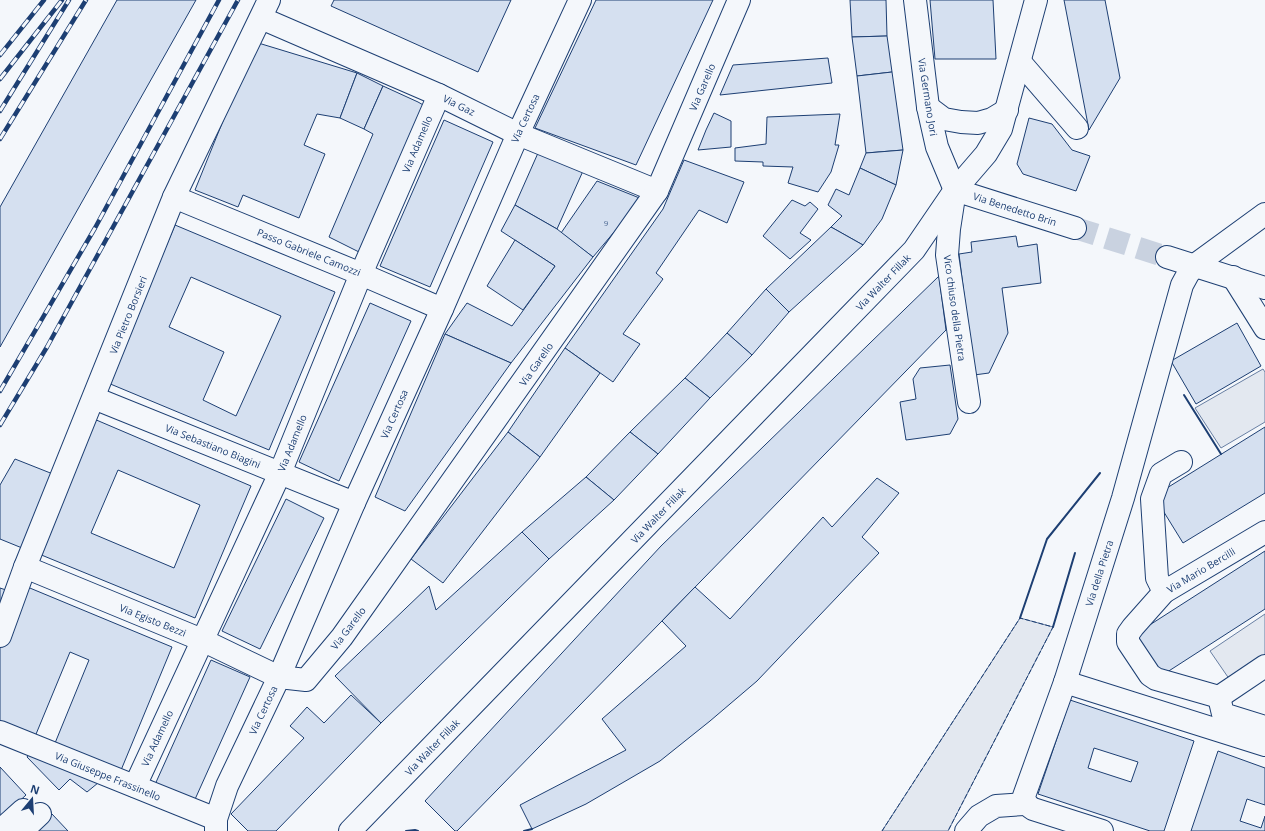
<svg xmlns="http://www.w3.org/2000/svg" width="1265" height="831" viewBox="0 0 1265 831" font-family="'Open Sans',sans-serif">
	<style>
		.parking { fill: #e3e8f0; stroke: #687fa3 }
		.building { fill: #d5e0f0; stroke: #1d3f73; fill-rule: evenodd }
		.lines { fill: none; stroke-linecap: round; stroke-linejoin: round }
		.minor-tunnel { stroke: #c9d2e0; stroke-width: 22; stroke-dasharray: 22 11; stroke-linecap: butt }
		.minor-casing { stroke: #1d3f73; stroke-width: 24 }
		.major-casing { stroke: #1d3f73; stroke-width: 24 }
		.minor { stroke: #f4f7fb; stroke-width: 22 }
		.major { stroke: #f4f7fb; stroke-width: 22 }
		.rail-casing { stroke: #1d3f73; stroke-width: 4.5 }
		.rail { stroke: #f4f7fb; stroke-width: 3; stroke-dasharray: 9; stroke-linecap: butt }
		.fence { stroke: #1d3f73; stroke-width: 1; stroke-dasharray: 5 2; stroke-linecap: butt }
		.wall { stroke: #1d3f73; stroke-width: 2 }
		.labels { text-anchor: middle; stroke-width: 3; stroke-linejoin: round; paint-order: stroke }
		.number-label { font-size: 8px; fill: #4b6792 }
		.street-label { font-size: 10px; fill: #1d3f73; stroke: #f4f7fb }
	</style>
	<rect width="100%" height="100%" fill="#f4f7fb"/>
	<g class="parking">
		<path d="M1263 369 1265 372V422L1221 448 1195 408Z"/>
		<path d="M1265 614V660L1232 683 1210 651Z"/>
		<path d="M1020 618 1053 627 948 831H882Z"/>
	</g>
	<g class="building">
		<path d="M117 0H196L0 347V207Z"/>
		<path d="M334 0H511L478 72 331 6Z"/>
		<path d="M596 0H713L636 165 535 128Z"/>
		<path d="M850 0H886L887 36 852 37Z"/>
		<path d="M930 0H993L996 59H935Z"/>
		<path d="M1064 0H1105L1120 78 1089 130Z"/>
		<path d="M887 36 892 72 857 76 852 37Z"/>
		<path d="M255 42 357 73 340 118 317 114 304 145 325 154 299 218 243 195 238 207 195 190Z"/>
		<path d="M828 58 832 83 720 95 733 65Z"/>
		<path d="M892 72 903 150 866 153 857 76Z"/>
		<path d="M357 73 383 86 364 129 340 118Z"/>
		<path d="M383 86 418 102 425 106 365 255 329 237 373 134 364 129Z"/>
		<path d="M714 113 731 121V147L698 150 706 130Z"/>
		<path d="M840 114 835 145H839L831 172 818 192 788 183 793 167 763 166V162L735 161V148L766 144 767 117Z"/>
		<path d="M1029 118 1052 124 1072 150 1090 156 1076 191 1023 174 1017 164Z"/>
		<path d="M444 120 493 142 430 287 380 266Z"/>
		<path d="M903 150 896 185 860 168 866 153Z"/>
		<path d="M538 153 583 171 557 229 515 205Z"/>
		<path d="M684 160 744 182 727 223 699 210 656 273 663 279 623 334 640 344 613 382 565 348 663 209Z"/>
		<path d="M860 168 896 185 882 219 863 245 831 227 842 216 828 205 836 189 849 195Z"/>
		<path d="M597 181 642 199 593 257 561 233Z"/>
		<path d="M792 200 805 206 810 202 818 209 800 233 811 240 790 259 763 236Z"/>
		<path d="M515 205 557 229 593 257 511 363 445 334 467 303 512 326 555 266 501 231Z"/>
		<path d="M175 225 335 292 269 450 108 383ZM191 277 281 316 236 416 203 400 224 352 169 327Z"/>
		<path d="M831 227 863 245 789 312 766 289Z"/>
		<path d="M1016 236 1018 247 1037 244 1041 283 1002 288 1008 333 989 373 974 375 959 254 972 252 971 242Z"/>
		<path d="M515 240 555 266 523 310 487 286Z"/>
		<path d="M939 276 946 330 457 831H455L425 801 661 546Z"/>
		<path d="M766 289 789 312 752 355 727 333Z"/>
		<path d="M370 303 411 321 339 481 299 462Z"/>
		<path d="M1237 323 1261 366 1196 404 1171 361Z"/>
		<path d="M727 333 752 355 710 398 685 378Z"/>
		<path d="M445 334 511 363 405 511 375 497Z"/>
		<path d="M565 348 600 373 540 457 508 432Z"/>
		<path d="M950 365 958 419 950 434 906 440 900 402 916 399 913 379 920 368Z"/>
		<path d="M685 378 710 398 658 454 630 432Z"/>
		<path d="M94 419 251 486 195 618 39 554ZM118 470 200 505 174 568 91 533Z"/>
		<path d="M1265 427V493L1183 543 1154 496Z"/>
		<path d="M508 432 540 457 443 583 411 559Z"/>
		<path d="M630 432 658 454 614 500 586 477Z"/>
		<path d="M15 459 58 476 27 550 0 539V485Z"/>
		<path d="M586 477 614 500 549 559 522 532Z"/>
		<path d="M877 478 899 493 862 537 879 553 757 681 710 721 660 761 586 804 532 829 520 805 626 750 602 719 686 646 662 621 695 587 730 619 823 517 832 527Z"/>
		<path d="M286 499 324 518 260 649 222 631Z"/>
		<path d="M522 532 549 559 381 723 335 676 429 586 436 610Z"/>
		<path d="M1265 551V609L1161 676 1134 635Z"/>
		<path d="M25 586 172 647 119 775 53 748 89 660 70 652 34 739 0 725V646Z"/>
		<path d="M0 588 9 591 0 615Z"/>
		<path d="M211 660 250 677 192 806 153 789Z"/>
		<path d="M351 695 381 723 276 831H248L231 814 304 738 290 726 307 707 324 723Z"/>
		<path d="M1070 700 1194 741 1164 831H1150L1038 794ZM1094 748 1138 762 1131 782 1088 768Z"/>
		<path d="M31 751 104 778 87 792 70 779 59 790 27 757Z"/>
		<path d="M1218 751 1265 768V805L1247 799 1240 821 1261 828 1265 816V831H1191Z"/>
		<path d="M0 767 26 795 0 819Z"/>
		<path d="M52 814 68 831H35Z"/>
	</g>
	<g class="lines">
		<path class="minor-tunnel" d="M1075 228 1167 257"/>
		<g class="minor-casing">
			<g id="minor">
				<path d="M261 18 439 95 518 134 657 191"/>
				<path d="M1020 62 1077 128"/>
				<path d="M174 197 361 274 442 309"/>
				<path d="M1167 257 1265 288"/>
				<path d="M1233 277 1265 328"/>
				<path d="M94 398 354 503"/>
				<path d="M969 402 947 255 949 229 955 190 1075 228"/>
				<path d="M25 567 202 640 279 677 306 680 342 637 657 191 739 0"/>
				<path d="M1164 592 1157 578 1152 499 1161 474 1181 462"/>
				<path d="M0 636 25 567 174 197 269 0"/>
				<path d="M1065 682 1265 745"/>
				<path d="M1219 697 1156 679 1150 675 1128 642V634L1133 627 1164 592 1265 532"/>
				<path d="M1219 697 1223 714 1265 727"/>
				<path d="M1219 697 1265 666"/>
				<path d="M0 732 216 819"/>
				<path d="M135 786 280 473 361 274 439 95"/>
				<path d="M0 831 23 810"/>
				<path d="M22 831 40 814"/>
				<path d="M216 831V819L227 786 279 677 354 503 442 309 518 134 580 0"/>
				<path d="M966 831 979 816 996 806 1024 804 1025 801"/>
				<path d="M1102 831 1033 809C1028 806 1025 803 1024 796L1065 682 1123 498 1182 285 1188 274 1195 265 1265 214"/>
			</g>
		</g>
		<g class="major-casing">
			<g id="major">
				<path d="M915 0 928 107 937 147 955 190"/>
				<path d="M928 107 944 119 961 122 978 123 992 119 1007 110"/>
				<path d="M350 831 914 250 955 190 986 154 1001 129 1036 0"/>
			</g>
		</g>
		<use href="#minor" class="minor"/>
		<use href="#major" class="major"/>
		<g class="rail-casing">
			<g id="rail">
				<path d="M0 55 44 0"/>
				<path d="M0 79 62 0"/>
				<path d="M0 111 69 0"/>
				<path d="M0 139 86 0"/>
				<path d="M0 391 95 228 219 0"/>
				<path d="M0 425 47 347 238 0"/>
			</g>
		</g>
		<use href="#rail" class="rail"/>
		<path class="fence" d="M882 831 1020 618 1053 627 948 831"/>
		<g class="wall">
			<path d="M1184 395 1221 454"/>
			<path d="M1020 618 1047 539 1100 473"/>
			<path d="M1053 627 1075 553"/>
			<path d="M406 831 415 830 418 831"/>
			<path d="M524 831 532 829"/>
		</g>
	</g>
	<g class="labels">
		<g class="number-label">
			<text x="606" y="226">9</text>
		</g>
		<g class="street-label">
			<text transform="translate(702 87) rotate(-67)" y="4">Via Garello</text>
			<text transform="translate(928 97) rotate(81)" y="4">Via Germano Jori</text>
			<text transform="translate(459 105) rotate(26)" y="4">Via Gaz</text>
			<text transform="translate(525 118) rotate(-65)" y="4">Via Certosa</text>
			<text transform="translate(417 144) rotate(-67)" y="4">Via Adamello</text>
			<text transform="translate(1015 209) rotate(18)" y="4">Via Benedetto Brin</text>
			<text transform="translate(309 252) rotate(22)" y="4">Passo Gabriele Camozzi</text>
			<text transform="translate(883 282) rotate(-46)" y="4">Via Walter Fillak</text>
			<text transform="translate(955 308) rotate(82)" y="4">Vico chiuso della Pietra</text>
			<text transform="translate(128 315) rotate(-68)" y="4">Via Pietro Borsieri</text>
			<text transform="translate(536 364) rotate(-55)" y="4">Via Garello</text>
			<text transform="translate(394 414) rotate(-66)" y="4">Via Certosa</text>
			<text transform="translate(292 443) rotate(-68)" y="4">Via Adamello</text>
			<text transform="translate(213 446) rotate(22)" y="4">Via Sebastiano Biagini</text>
			<text transform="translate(658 515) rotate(-46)" y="4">Via Walter Fillak</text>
			<text transform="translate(1201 570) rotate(-31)" y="4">Via Mario Bercilli</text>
			<text transform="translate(1099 573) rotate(-72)" y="4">Via della Pietra</text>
			<text transform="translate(153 620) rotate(22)" y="4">Via Egisto Bezzi</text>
			<text transform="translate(348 628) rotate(-53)" y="4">Via Garello</text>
			<text transform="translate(263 710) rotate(-65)" y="4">Via Certosa</text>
			<text transform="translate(157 738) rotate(-65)" y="4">Via Adamello</text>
			<text transform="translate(432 747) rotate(-46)" y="4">Via Walter Fillak</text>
			<text transform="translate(108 776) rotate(22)" y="4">Via Giuseppe Frassinello</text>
		</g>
	</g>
	<g transform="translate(32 799) rotate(18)" stroke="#f4f7fb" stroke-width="3" paint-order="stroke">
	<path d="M0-3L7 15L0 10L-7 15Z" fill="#1d3f73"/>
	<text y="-6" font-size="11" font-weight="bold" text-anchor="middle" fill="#1d3f73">N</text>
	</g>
</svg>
